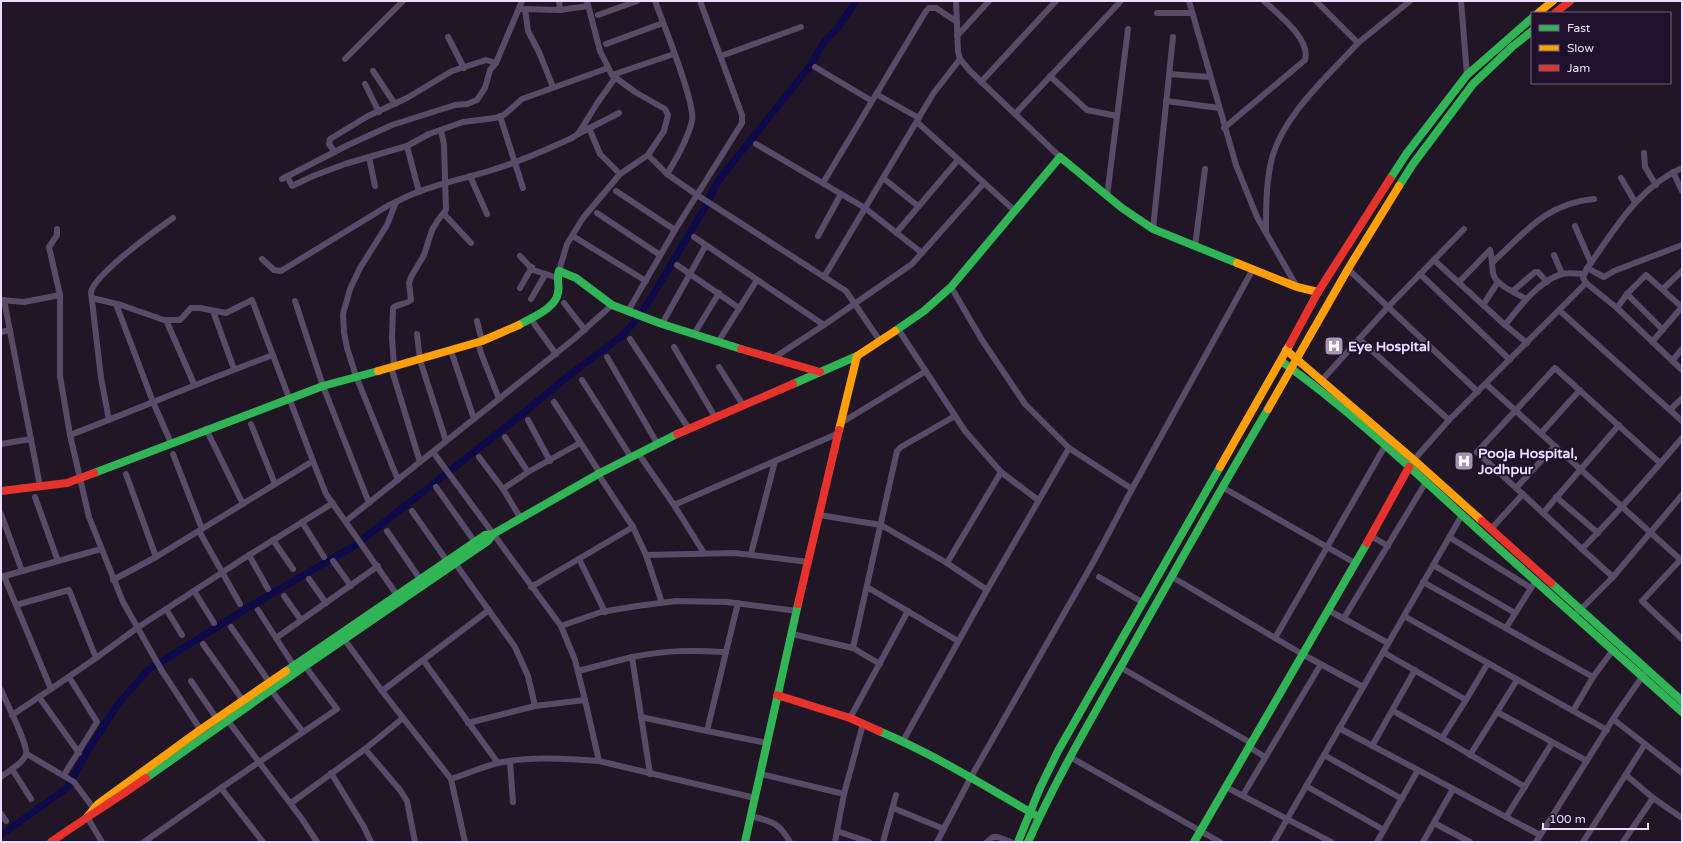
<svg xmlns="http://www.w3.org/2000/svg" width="1683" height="843" viewBox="0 0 1683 843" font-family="'Varela Round',sans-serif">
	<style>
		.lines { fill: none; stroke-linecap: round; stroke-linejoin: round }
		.canal { stroke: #0e0949; stroke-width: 7 }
		.street { stroke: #584b67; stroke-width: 6 }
		.fast { stroke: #30b455; stroke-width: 8 }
		.slow { stroke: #ff9f0a; stroke-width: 8 }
		.jam { stroke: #e5322d; stroke-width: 8 }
		.labels { text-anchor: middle; stroke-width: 4; stroke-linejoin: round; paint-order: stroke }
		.poi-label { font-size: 14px; font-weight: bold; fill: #efdbff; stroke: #21102c; text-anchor: start }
	</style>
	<rect width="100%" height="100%" fill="#201626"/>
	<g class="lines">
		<path class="canal" d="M1 835 67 788 87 752 118 704 148 670 254 604 354 546 516 419 572 373 622 336 636 320 650 300 704 209 718 181 810 66 824 42 837 29 856 1"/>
		<g class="street">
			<path d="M559 1 560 10"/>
			<path d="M655 1C663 23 696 104 692 121 687 141 677 158 667 174L697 195 846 291 880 341"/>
			<path d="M956 1 958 52 960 59 970 71 1060 157"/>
			<path d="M1189 1 1236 165 1257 217 1297 287"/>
			<path d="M1316 1 1358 43 1410 1"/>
			<path d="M1461 1 1467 75"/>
			<path d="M522 9 560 10 588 6"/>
			<path d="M525 9 528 31 539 52 553 87"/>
			<path d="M1157 13H1192"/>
			<path d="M598 15 637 1"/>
			<path d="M957 36 989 1"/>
			<path d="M448 37 464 68"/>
			<path d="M606 44 663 23"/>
			<path d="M721 56 801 27"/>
			<path d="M345 59 403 1"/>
			<path d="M815 67 872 101"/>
			<path d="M373 71 395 104"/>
			<path d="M1169 74 1210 77"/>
			<path d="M612 75 674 54"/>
			<path d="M1050 76 1087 110 1117 116"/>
			<path d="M981 82 1056 1"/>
			<path d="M365 84 379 112"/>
			<path d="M876 94 919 118"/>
			<path d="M1166 101 1219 108"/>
			<path d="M1015 114 1121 1"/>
			<path d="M500 116 523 188"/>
			<path d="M917 122 1015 211"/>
			<path d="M589 128 600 154 620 174"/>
			<path d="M1224 128 1305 60C1311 39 1278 14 1264 1"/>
			<path d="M578 134 619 113"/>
			<path d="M756 144 865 208 922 253"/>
			<path d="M407 146 419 192"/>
			<path d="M335 152 329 144 330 139 368 116 407 98 452 71 486 60 496 63"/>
			<path d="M1644 153 1645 167 1656 185"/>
			<path d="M648 155 667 174"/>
			<path d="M369 157 375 186"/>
			<path d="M1682 168C1637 188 1613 232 1586 270L1583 278 1586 283 1617 308 1682 370"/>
			<path d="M1673 172 1682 191"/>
			<path d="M287 176 292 186 313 176 345 164 407 146 429 134 463 122 495 118 504 115 522 99 608 68"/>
			<path d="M470 176 487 214"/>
			<path d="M883 178 918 206"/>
			<path d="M1621 178 1635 202"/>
			<path d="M282 179 346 146 392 125 455 105 467 104 477 100 485 88 490 70 496 63 522 1"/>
			<path d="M823 183 926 11 929 8H936L957 22"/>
			<path d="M616 191 675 230 628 311"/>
			<path d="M1107 196 1128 29"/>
			<path d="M597 213 660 255"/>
			<path d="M444 214 471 243"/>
			<path d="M1575 226 1591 263"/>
			<path d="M57 229V235L49 247 60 295"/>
			<path d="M1153 229 1173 37"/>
			<path d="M675 230 742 123V115L700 1"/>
			<path d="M1266 231C1266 208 1266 185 1271 162 1281 117 1328 76 1358 43"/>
			<path d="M896 233 958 160"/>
			<path d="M818 236 841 194"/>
			<path d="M694 237 824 325"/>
			<path d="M576 238 646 281"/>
			<path d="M1195 246 1205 169"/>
			<path d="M1554 255 1562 274"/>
			<path d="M520 256 533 270 558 278"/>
			<path d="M262 259 274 270 281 271 389 205 396 202"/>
			<path d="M1434 260 1505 325 1527 343"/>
			<path d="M1493 262C1525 232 1547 203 1594 199"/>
			<path d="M677 265 739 308"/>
			<path d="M1587 268 1604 277 1614 271 1682 245"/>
			<path d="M1348 269 1478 392"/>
			<path d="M559 271 567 244 583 218 620 174 648 155 664 131 668 115 665 109 635 92 612 75 600 51 587 1"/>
			<path d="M1420 274 1510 360"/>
			<path d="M824 277 933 94 960 59"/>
			<path d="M1459 282 1490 250C1492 258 1492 265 1493 273 1495 285 1516 293 1526 299"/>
			<path d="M951 287 982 340 1025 404 1069 448"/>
			<path d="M520 288 532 267"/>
			<path d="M1663 289 1682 271"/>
			<path d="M1513 291 1535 272H1538L1547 282"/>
			<path d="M1627 294 1646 275 1682 307 1652 342"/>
			<path d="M92 298 121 305 164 320H180L191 308H200L226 313 252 300 313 461 156 557"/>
			<path d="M531 299 545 275"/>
			<path d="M1 300 24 302 60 295V376L70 435 89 517 123 602 162 671 202 732"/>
			<path d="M4 300 40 486"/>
			<path d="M295 301 323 386 369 503"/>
			<path d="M564 303 585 330"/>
			<path d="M116 304 153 402 171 443"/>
			<path d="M1483 305 1498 282"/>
			<path d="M1617 308 1627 294 1663 330"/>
			<path d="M1559 310 1682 421"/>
			<path d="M213 311 234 369"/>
			<path d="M530 318 556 354"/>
			<path d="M166 320 194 384"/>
			<path d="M477 321 482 341"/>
			<path d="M662 324 706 245"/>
			<path d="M1505 325C1519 307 1540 280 1562 274 1568 272 1577 274 1584 274"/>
			<path d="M898 329 965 431 1001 472 1038 500"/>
			<path d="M1 332 10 330"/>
			<path d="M417 334 420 360 446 441"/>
			<path d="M694 334 719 293"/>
			<path d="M630 339 689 429"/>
			<path d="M1359 339 1449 420"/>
			<path d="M478 342 481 353 499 399"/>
			<path d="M718 342 757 280"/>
			<path d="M674 347 715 417"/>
			<path d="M451 351 474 419"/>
			<path d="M607 357 657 443"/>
			<path d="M772 359 824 325 912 264 984 183"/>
			<path d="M1672 361 1682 349"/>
			<path d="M394 366 392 338 393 308C398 303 406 305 411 300L409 283 411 277 424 255 432 230 438 220 446 210 444 145 441 130"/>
			<path d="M391 367 420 462"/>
			<path d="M719 367 743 405"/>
			<path d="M582 380 631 457"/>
			<path d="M1322 380 1388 307 1464 229"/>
			<path d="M1486 384 1682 561"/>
			<path d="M554 402 600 473"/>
			<path d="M1670 410 1682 398"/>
			<path d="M109 420 101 378 91 292C95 274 156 230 173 218"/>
			<path d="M528 420 550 461"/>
			<path d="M841 423 926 371"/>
			<path d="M251 424 275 484"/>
			<path d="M206 429 243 504"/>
			<path d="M1541 433 1580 390"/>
			<path d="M70 435C138 409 205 380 273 355"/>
			<path d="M505 437 528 472"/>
			<path d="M1 444 31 439"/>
			<path d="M433 452 561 626 601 612 637 606 676 601 727 602 797 611"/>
			<path d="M638 453 674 505 775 461"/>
			<path d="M173 454 202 529"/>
			<path d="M479 457 503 489 521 519"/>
			<path d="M313 461 326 494 397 595"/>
			<path d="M1412 462 1449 420 1586 283"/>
			<path d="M1660 463 1555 368 1477 452 1582 549C1617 513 1650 476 1682 438"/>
			<path d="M598 474 633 527 646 555 662 603"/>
			<path d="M398 480 356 376 347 348 344 332 343 314 350 289 360 268 387 225 396 202C427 185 462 180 495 169 522 161 547 149 572 138L578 134 598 102 615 78"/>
			<path d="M436 487 475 542"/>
			<path d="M1222 487 1355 563"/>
			<path d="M1516 488 1555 446"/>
			<path d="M503 489 528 472 580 443"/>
			<path d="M35 497 58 561"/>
			<path d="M1556 497 1598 533"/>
			<path d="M674 505 704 553"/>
			<path d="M412 511 447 561"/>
			<path d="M1543 513 1619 425"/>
			<path d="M1 514 22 571"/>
			<path d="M819 515 881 525 947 563 1001 472"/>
			<path d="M346 521 574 339 612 305"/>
			<path d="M302 522 324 557"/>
			<path d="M1491 529 1523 494"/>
			<path d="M199 531 240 604"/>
			<path d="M387 531 420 579"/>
			<path d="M1371 536 1388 546"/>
			<path d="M1449 537 1531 588"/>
			<path d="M273 540 293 569"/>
			<path d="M1582 549 1613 577"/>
			<path d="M751 554 775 461 839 433"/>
			<path d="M249 555 333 503"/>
			<path d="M646 555 735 553 808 562"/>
			<path d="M1682 558 1642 601 1682 639"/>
			<path d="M579 559 605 612"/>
			<path d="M333 561 351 586"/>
			<path d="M455 563 515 647 528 676 535 706 585 700 575 660 561 626"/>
			<path d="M947 563 987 590"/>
			<path d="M1433 565 1515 613"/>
			<path d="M4 576 51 689 12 715"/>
			<path d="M1 577 101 549"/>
			<path d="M1099 577 1142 602"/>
			<path d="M1172 577 1302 654 1363 687"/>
			<path d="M309 579 326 603"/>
			<path d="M113 580 156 557 126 474"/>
			<path d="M1423 582 1593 677 1613 650"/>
			<path d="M531 587 633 527"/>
			<path d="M867 587 958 641"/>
			<path d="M194 591 214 623"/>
			<path d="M284 596 301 620"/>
			<path d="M16 605 69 590 96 658 51 689"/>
			<path d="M166 609 182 635"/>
			<path d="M258 610 294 666"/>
			<path d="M1328 610 1388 643"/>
			<path d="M1575 615 1613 577 1682 495"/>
			<path d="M1404 616 1607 730"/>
			<path d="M1344 618 1426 482"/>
			<path d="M231 627 270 683"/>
			<path d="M1506 628 1533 585"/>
			<path d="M792 634 853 648 897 451 901 447 955 416"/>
			<path d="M276 638 378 566"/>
			<path d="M1275 638 1385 446"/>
			<path d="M344 639 382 691"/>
			<path d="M203 644 244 702"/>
			<path d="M853 648 880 664"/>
			<path d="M726 652 707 731 767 743"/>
			<path d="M1383 652 1466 700 1488 663"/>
			<path d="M96 658 137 628 249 555 268 589"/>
			<path d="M423 660 498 763"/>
			<path d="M1120 667 1251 743"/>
			<path d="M578 671 632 657"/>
			<path d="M1517 680 1497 712 1587 761"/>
			<path d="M191 681 217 719"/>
			<path d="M1 690C6 702 28 744 26 754 25 762 7 772 1 777"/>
			<path d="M271 690 303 732"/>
			<path d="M39 697 79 753"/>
			<path d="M585 700 599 761 755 798"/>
			<path d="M1466 700 1442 738 1525 787"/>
			<path d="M1393 711 1442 738"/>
			<path d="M1573 711 1593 677"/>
			<path d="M641 717 707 731"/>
			<path d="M403 718 365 749 400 790 407 801 415 842"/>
			<path d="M850 718 908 611"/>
			<path d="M1613 719 1682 773"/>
			<path d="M228 721 302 819 317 842"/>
			<path d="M468 723 535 706"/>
			<path d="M1339 728 1540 835"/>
			<path d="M903 741 987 590 1069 448 1132 489"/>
			<path d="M1372 746 1415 670"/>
			<path d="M1249 747 1265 757"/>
			<path d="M27 754 74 782 94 809"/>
			<path d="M1324 755 1402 799"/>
			<path d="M1470 755 1497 712"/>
			<path d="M1070 757 1220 842"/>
			<path d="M510 762 513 802"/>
			<path d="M12 769 31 799"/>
			<path d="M331 773 364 827 371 842"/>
			<path d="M650 774 632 657C667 650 691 650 726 652L738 603"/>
			<path d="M761 774 844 794 863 724"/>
			<path d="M64 775 97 722 69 677"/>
			<path d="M1626 775 1653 798"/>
			<path d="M451 779C466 774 482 767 498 763 530 756 566 759 599 761"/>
			<path d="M1306 786 1384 830"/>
			<path d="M1226 787 1331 842"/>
			<path d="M221 788 263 842"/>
			<path d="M844 794 837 831 869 842"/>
			<path d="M1243 795 1321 664"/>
			<path d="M291 803 365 749"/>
			<path d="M893 808 944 829"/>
			<path d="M1 814 6 821"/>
			<path d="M751 816C772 822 778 821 790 842"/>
			<path d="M87 817 102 842"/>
			<path d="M1506 817 1552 743"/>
			<path d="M1434 823 1470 842"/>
			<path d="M144 842 221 788 337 709 305 666"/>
			<path d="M465 842 451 779 382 691 489 610"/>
			<path d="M835 842 837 831"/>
			<path d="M883 842 896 795"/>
			<path d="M937 842 971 777 1095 559 1132 489 1253 269"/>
			<path d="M987 842 993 837H998L1011 842"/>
			<path d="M1274 842 1462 515"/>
			<path d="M1377 842 1418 770"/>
			<path d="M1423 842 1453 789"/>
			<path d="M1536 842 1613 719 1644 674"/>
			<path d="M1583 842 1645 744"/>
			<path d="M1623 842 1653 798 1682 818"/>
		</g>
		<g class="fast">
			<path d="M1390 179 1407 153 1467 75 1532 18"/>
			<path d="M1399 186 1413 164 1473 84 1512 47 1532 31"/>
			<path d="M519 325C532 317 555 309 558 293 560 285 556 279 559 271L576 278 612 305 662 324 741 349"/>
			<path d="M895 331 924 311 951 287 1060 157 1122 208 1153 229 1237 263"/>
			<path d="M1281 361C1354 413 1419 476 1485 536 1551 595 1616 653 1682 712"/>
			<path d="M793 384 857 356"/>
			<path d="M94 473 323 386 378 371"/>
			<path d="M1551 583 1682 701"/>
			<path d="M286 671 485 535 493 534 600 473 677 434"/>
			<path d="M879 731C933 754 984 785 1035 815"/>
			<path d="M146 778 305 666 488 541 493 534"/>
			<path d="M745 842 798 604"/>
			<path d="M1018 842 1040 788 1058 751 1220 467"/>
			<path d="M1028 842C1057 777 1093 716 1128 654 1174 572 1220 490 1268 409"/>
			<path d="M1194 842 1367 543"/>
		</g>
		<g class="slow">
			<path d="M1538 13 1553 1"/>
			<path d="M1237 263 1297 287 1318 292"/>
			<path d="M1286 350 1414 460 1482 521"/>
			<path d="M378 371 482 341 519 325"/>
			<path d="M1268 409 1348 269 1399 186"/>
			<path d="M839 430 857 356 895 331"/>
			<path d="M1220 467 1290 344"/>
			<path d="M87 817 98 804 200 730 286 671"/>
		</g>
		<g class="jam">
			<path d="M1555 13 1570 1"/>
			<path d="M1290 344 1318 292 1390 179"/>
			<path d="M741 349 820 372"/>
			<path d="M677 434 793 384"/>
			<path d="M1 491 67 483 94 473"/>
			<path d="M1482 521 1551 583"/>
			<path d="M1367 543 1409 467"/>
			<path d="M798 604 839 430"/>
			<path d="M777 695 850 718 879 731"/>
			<path d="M51 842C82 820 115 800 146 778"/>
		</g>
	</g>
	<defs>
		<g id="hospital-square" transform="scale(1)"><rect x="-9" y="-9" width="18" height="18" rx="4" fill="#a796b3" stroke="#21102c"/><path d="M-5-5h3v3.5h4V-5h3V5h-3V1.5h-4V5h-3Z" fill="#fff"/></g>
	</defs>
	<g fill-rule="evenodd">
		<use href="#hospital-square" x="1334" y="346"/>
		<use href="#hospital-square" x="1464" y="461"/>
	</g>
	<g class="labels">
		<g class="poi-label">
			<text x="1348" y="351">Eye Hospital</text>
			<text x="1478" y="458">Pooja Hospital,<tspan x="1478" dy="16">Jodhpur</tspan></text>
		</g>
	</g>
	<rect width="1683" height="843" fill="none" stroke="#efdbff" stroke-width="4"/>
	<rect x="1531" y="12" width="140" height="72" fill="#21102c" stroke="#736180"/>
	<rect x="1539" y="25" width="20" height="6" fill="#30b455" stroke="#736180"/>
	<text x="1567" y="32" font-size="12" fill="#efdbff">Fast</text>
	<rect x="1539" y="45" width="20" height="6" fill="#ff9f0a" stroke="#736180"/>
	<text x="1567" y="52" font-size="12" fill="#efdbff">Slow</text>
	<rect x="1539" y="65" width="20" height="6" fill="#e5322d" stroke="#736180"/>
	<text x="1567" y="72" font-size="12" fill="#efdbff">Jam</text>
	<path d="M1543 823v6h105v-6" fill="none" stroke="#efdbff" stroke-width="2"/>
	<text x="1549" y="823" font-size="12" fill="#efdbff" stroke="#21102c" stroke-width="3" paint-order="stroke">100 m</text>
</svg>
